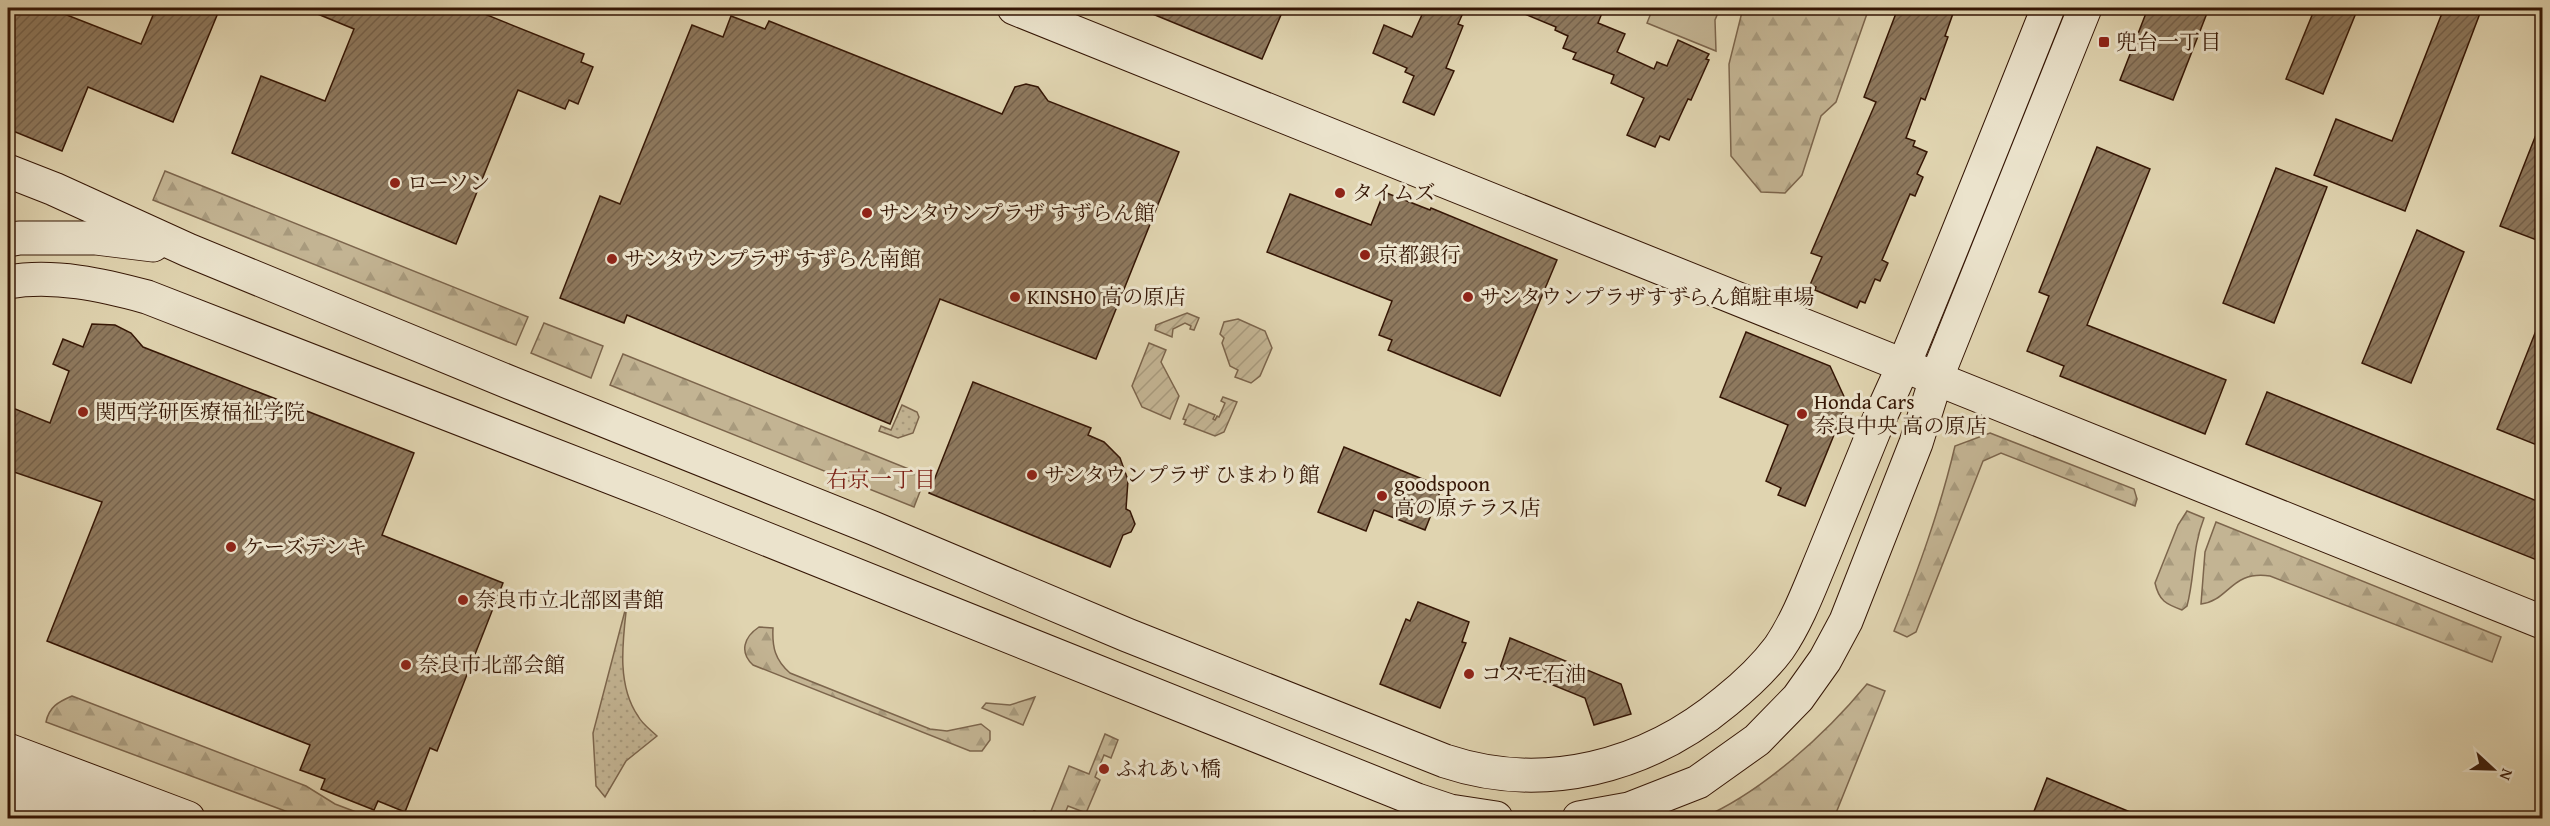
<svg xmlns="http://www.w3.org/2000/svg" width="2550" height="826" viewBox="0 0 2550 826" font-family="'Gentium Book Plus','Noto Serif JP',serif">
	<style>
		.grass { fill: url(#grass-dots); stroke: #7c654c; stroke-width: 1.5 }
		.forest { fill: url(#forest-firs); stroke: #7c654c; stroke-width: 1.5 }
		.park { fill: #c3b493; stroke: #7c654c; stroke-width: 1.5 }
		.garden { fill: url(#garden-furrows); stroke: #7c654c; stroke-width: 1.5 }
		.building { fill: url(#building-hatch); stroke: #351605; stroke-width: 1.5 }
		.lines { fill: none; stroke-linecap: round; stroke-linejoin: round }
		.secondary-casing { stroke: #351605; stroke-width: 35 }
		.secondary { stroke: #ebe3cc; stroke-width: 33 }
		.poi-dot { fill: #8f2418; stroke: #ebe3cc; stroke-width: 2 }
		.labels { text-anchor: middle; stroke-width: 6; stroke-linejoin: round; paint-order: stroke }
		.poi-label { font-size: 21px; fill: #351605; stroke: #ebe3cc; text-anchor: start }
		.neighbourhood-label { font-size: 22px; fill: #7a1f14; stroke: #ebe3cc }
	</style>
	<defs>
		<pattern id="grass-dots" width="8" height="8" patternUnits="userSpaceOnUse" patternTransform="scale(1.5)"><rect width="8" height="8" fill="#c3b493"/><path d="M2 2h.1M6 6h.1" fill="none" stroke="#a89a7d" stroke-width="1.8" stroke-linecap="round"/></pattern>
		<pattern id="forest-firs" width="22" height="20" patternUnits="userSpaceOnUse" patternTransform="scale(1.5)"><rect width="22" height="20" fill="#c3b493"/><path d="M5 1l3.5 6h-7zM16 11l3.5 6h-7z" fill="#a89a7d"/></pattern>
		<pattern id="garden-furrows" width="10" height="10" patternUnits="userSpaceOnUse" patternTransform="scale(1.5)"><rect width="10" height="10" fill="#c3b493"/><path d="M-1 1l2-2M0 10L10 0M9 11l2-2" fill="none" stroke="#a89a7d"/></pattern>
		<pattern id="building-hatch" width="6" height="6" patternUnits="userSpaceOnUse" patternTransform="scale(1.5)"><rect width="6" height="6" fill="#8e795e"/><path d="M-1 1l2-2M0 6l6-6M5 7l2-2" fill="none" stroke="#75624c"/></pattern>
	</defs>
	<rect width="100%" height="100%" fill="#e0d4b0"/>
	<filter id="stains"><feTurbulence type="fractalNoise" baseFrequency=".00333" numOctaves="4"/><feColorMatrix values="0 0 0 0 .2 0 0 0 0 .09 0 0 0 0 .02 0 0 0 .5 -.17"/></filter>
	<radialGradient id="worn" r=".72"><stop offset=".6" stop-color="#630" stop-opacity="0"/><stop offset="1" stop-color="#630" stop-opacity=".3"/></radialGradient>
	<g class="grass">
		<path d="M902 405 917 412 919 417 913 433 898 438 879 431 881 426 891 430Z"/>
		<path d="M627 603C623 639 616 684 638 716 642 724 651 730 657 736L626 761 605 797 596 786 593 733Z"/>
	</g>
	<g class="forest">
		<path d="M1743 8H1869L1836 102 1821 116 1802 175 1785 193 1761 192 1731 156 1729 64Z"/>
		<path d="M165 171 528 317 516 345 153 200Z"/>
		<path d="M544 323 603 346 591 378 531 353Z"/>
		<path d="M623 354 926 476 914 507 610 385Z"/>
		<path d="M1990 433 2134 489 2137 499 2135 506 2001 453 1983 461 1916 632 1907 637 1894 631C1918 570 1940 510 1955 446Z"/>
		<path d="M2187 511 2204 518C2192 548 2195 576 2187 606L2182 610C2166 604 2159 601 2155 583L2178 525Z"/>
		<path d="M2216 522 2501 637 2492 662 2270 576C2231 570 2229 601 2201 604L2205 552Z"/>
		<path d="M759 627 773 628C772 647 775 660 790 673L930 729 947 731 981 724 990 731V740L982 751H970L753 665C739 652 744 637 759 627Z"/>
		<path d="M1867 684 1885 691 1834 818H1702C1762 792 1826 734 1867 684Z"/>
		<path d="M72 696 306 786 335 804 372 818H304L46 722C49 707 58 702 72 696Z"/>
		<path d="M1035 697 1023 725 982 708 986 703 1010 705Z"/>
		<path d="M1105 734 1118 740 1111 758 1104 755 1095 777 1100 780 1086 813 1068 806 1063 818H1031L1034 811 1049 816 1069 766 1089 774Z"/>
	</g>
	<path class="park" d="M1653 8H1720L1715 20 1716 51 1647 23Z"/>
	<g class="garden">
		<path d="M1187 313 1199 318 1194 330 1190 329 1191 326 1185 323 1173 329 1172 337 1155 330 1156 325Z"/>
		<path d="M1238 319 1265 331 1272 348 1260 376 1251 383 1235 377 1238 370 1230 366 1222 343 1224 338 1220 334 1224 322Z"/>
		<path d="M1149 343 1166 350 1161 362 1179 396 1170 419 1142 407 1132 386Z"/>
		<path d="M1223 397 1237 402 1224 432 1215 436 1184 424 1186 420 1183 419 1189 404 1215 415 1213 419 1215 420 1217 416 1219 417 1225 403 1221 401Z"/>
	</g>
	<g class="building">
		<path d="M12 8H49L141 44 156 8H220L173 122 88 87 62 151 8 129V19Z"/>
		<path d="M303 8H485L482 13 584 54 581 62 593 67 578 104 569 100 565 109 518 90 456 244 232 153 261 76 325 101 354 29Z"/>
		<path d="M1138 8H1284L1262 59Z"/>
		<path d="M1425 8H1450L1463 13 1458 24 1463 26 1446 68 1454 71 1434 115 1403 102 1414 76 1405 72 1407 68 1373 53 1384 25 1412 37Z"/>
		<path d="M1510 8H1604L1598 23 1625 34 1617 52 1654 69 1657 62 1667 66 1678 40 1709 54 1706 59 1709 60 1691 100 1688 99 1669 140 1660 136 1655 147 1627 135 1644 98 1611 83 1614 75 1573 59 1576 53 1563 48 1568 36 1555 30 1556 27Z"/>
		<path d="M1898 8H1955L1945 36 1948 37 1925 100 1921 98 1906 138 1915 141 1913 146 1927 152 1917 174 1923 177 1915 196 1910 194 1882 260 1888 263 1880 281 1875 279 1865 303 1860 301 1857 308 1815 290 1816 287 1810 285 1822 257 1811 253 1876 102 1864 97Z"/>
		<path d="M2148 8H2209L2173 100 2120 80Z"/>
		<path d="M2315 8H2358L2323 94 2286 79Z"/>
		<path d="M2444 8H2482L2405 211 2314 175 2336 119 2392 141Z"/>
		<path d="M731 16 765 29 769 21 1002 114 1015 87 1026 84 1038 87 1048 101 1179 152 1096 359 940 299 890 424 627 315 624 323 560 298 600 196 620 204 692 25 723 37Z"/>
		<path d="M2541 122H2542V242L2500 226Z"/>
		<path d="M2097 147 2150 169 2087 325 2226 380 2205 434 2060 376 2064 366 2027 351 2049 296 2039 292Z"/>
		<path d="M2276 168 2327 187 2274 323 2223 303Z"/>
		<path d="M1384 192 1430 210 1431 208 1557 260 1500 396 1388 350 1392 340 1379 335 1392 301 1267 252 1290 194 1371 225Z"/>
		<path d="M2417 230 2464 252 2411 383 2362 363Z"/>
		<path d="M2541 318 2542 319V447L2497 429Z"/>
		<path d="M92 324 115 325 131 333 143 347 414 453 382 535 503 583 437 751 430 748 405 812 378 801 374 810 321 789 325 779 300 770 310 745 47 641 102 502 8 470V406L50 423 69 371 53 364 63 339 83 347Z"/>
		<path d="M1746 332 1830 366 1847 403 1805 506 1778 495 1781 488 1766 481 1788 425 1720 397Z"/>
		<path d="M973 382 1091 428 1088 435 1104 442 1120 458 1128 480 1126 509 1130 511 1135 524 1131 532 1123 535 1110 567 929 493Z"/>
		<path d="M2267 392 2542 503V562L2246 444Z"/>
		<path d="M1344 447 1442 487 1425 530 1374 510 1366 531 1318 512Z"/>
		<path d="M1418 602 1469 622 1462 642 1466 643 1440 708 1380 684 1406 619 1410 621Z"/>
		<path d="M1510 638 1621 684 1631 714 1594 725 1585 698 1521 672 1520 675 1500 668Z"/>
		<path d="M2047 778 2145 818V819H2031Z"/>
	</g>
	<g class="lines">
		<g class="secondary-casing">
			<g id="secondary">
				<path d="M1014 8 2542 622"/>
				<path d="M8 171 54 189 188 250 511 383 873 528 1127 635 1445 761C1544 794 1647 767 1726 701 1746 685 1764 668 1779 648 1798 620 1810 587 1823 556 1840 514 1857 472 1874 431 1884 408 1895 385 1905 362 1954 244 2001 126 2048 8"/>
				<path d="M8 240 19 238H96L153 245"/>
				<path d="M8 282C54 274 103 285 147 297L664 498 1417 800 1450 811 1496 818"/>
				<path d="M8 750 188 818"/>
				<path d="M8 779 121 818"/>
				<path d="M8 808 35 818"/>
				<path d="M1579 818 1629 809 1698 782 1757 740 1798 698 1825 660 1846 621 1916 443 1936 379 2085 8"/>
			</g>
		</g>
		<use href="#secondary" class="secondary"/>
	</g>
	<g class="poi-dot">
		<rect x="2098" y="36" width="12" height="12" rx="3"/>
		<circle cx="395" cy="183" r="6"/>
		<circle cx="1340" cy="193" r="6"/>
		<circle cx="867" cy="213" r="6"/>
		<circle cx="1365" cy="255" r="6"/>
		<circle cx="612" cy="259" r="6"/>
		<circle cx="1015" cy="297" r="6"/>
		<circle cx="1468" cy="297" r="6"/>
		<circle cx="83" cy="412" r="6"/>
		<circle cx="1802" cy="414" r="6"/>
		<circle cx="1032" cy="475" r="6"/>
		<circle cx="1382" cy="496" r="6"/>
		<circle cx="231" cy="547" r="6"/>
		<circle cx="463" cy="600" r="6"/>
		<circle cx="406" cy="665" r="6"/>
		<circle cx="1469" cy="674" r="6"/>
		<circle cx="1104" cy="769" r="6"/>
	</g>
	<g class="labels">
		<g class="poi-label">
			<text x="2116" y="49">兜台一丁目</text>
			<text x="407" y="190">ローソン</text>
			<text x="1352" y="200">タイムズ</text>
			<text x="879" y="220">サンタウンプラザ すずらん館</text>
			<text x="1377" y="262">京都銀行</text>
			<text x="624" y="266">サンタウンプラザ すずらん南館</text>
			<text x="1027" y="304">KINSHO 高の原店</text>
			<text x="1480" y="304">サンタウンプラザすずらん館駐車場</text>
			<text x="1814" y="409">Honda Cars<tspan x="1814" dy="24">奈良中央 高の原店</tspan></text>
			<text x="95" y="419">関西学研医療福祉学院</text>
			<text x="1044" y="482">サンタウンプラザ ひまわり館</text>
			<text x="1394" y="491">goodspoon<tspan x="1394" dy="24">高の原テラス店</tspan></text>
			<text x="243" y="554">ケーズデンキ</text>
			<text x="475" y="607">奈良市立北部図書館</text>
			<text x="418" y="672">奈良市北部会館</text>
			<text x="1481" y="681">コスモ石油</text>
			<text x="1116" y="776">ふれあい橋</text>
		</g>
		<g class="neighbourhood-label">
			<text x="881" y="487">右京一丁目</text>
		</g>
	</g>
	<rect width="2550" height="826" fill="none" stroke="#e0d4b0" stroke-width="30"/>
	<rect x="9" y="9" width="2532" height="808" fill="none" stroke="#351605" stroke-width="3"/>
	<rect x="15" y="15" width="2520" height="796" fill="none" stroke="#351605" stroke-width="1.5"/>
	<g transform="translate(2493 769) rotate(112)" stroke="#ebe3cc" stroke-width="4.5" paint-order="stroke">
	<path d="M0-4.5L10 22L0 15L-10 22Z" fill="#351605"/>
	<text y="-9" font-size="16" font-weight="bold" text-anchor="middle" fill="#351605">N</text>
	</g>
	<rect width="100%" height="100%" filter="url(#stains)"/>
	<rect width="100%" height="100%" fill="url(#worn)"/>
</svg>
